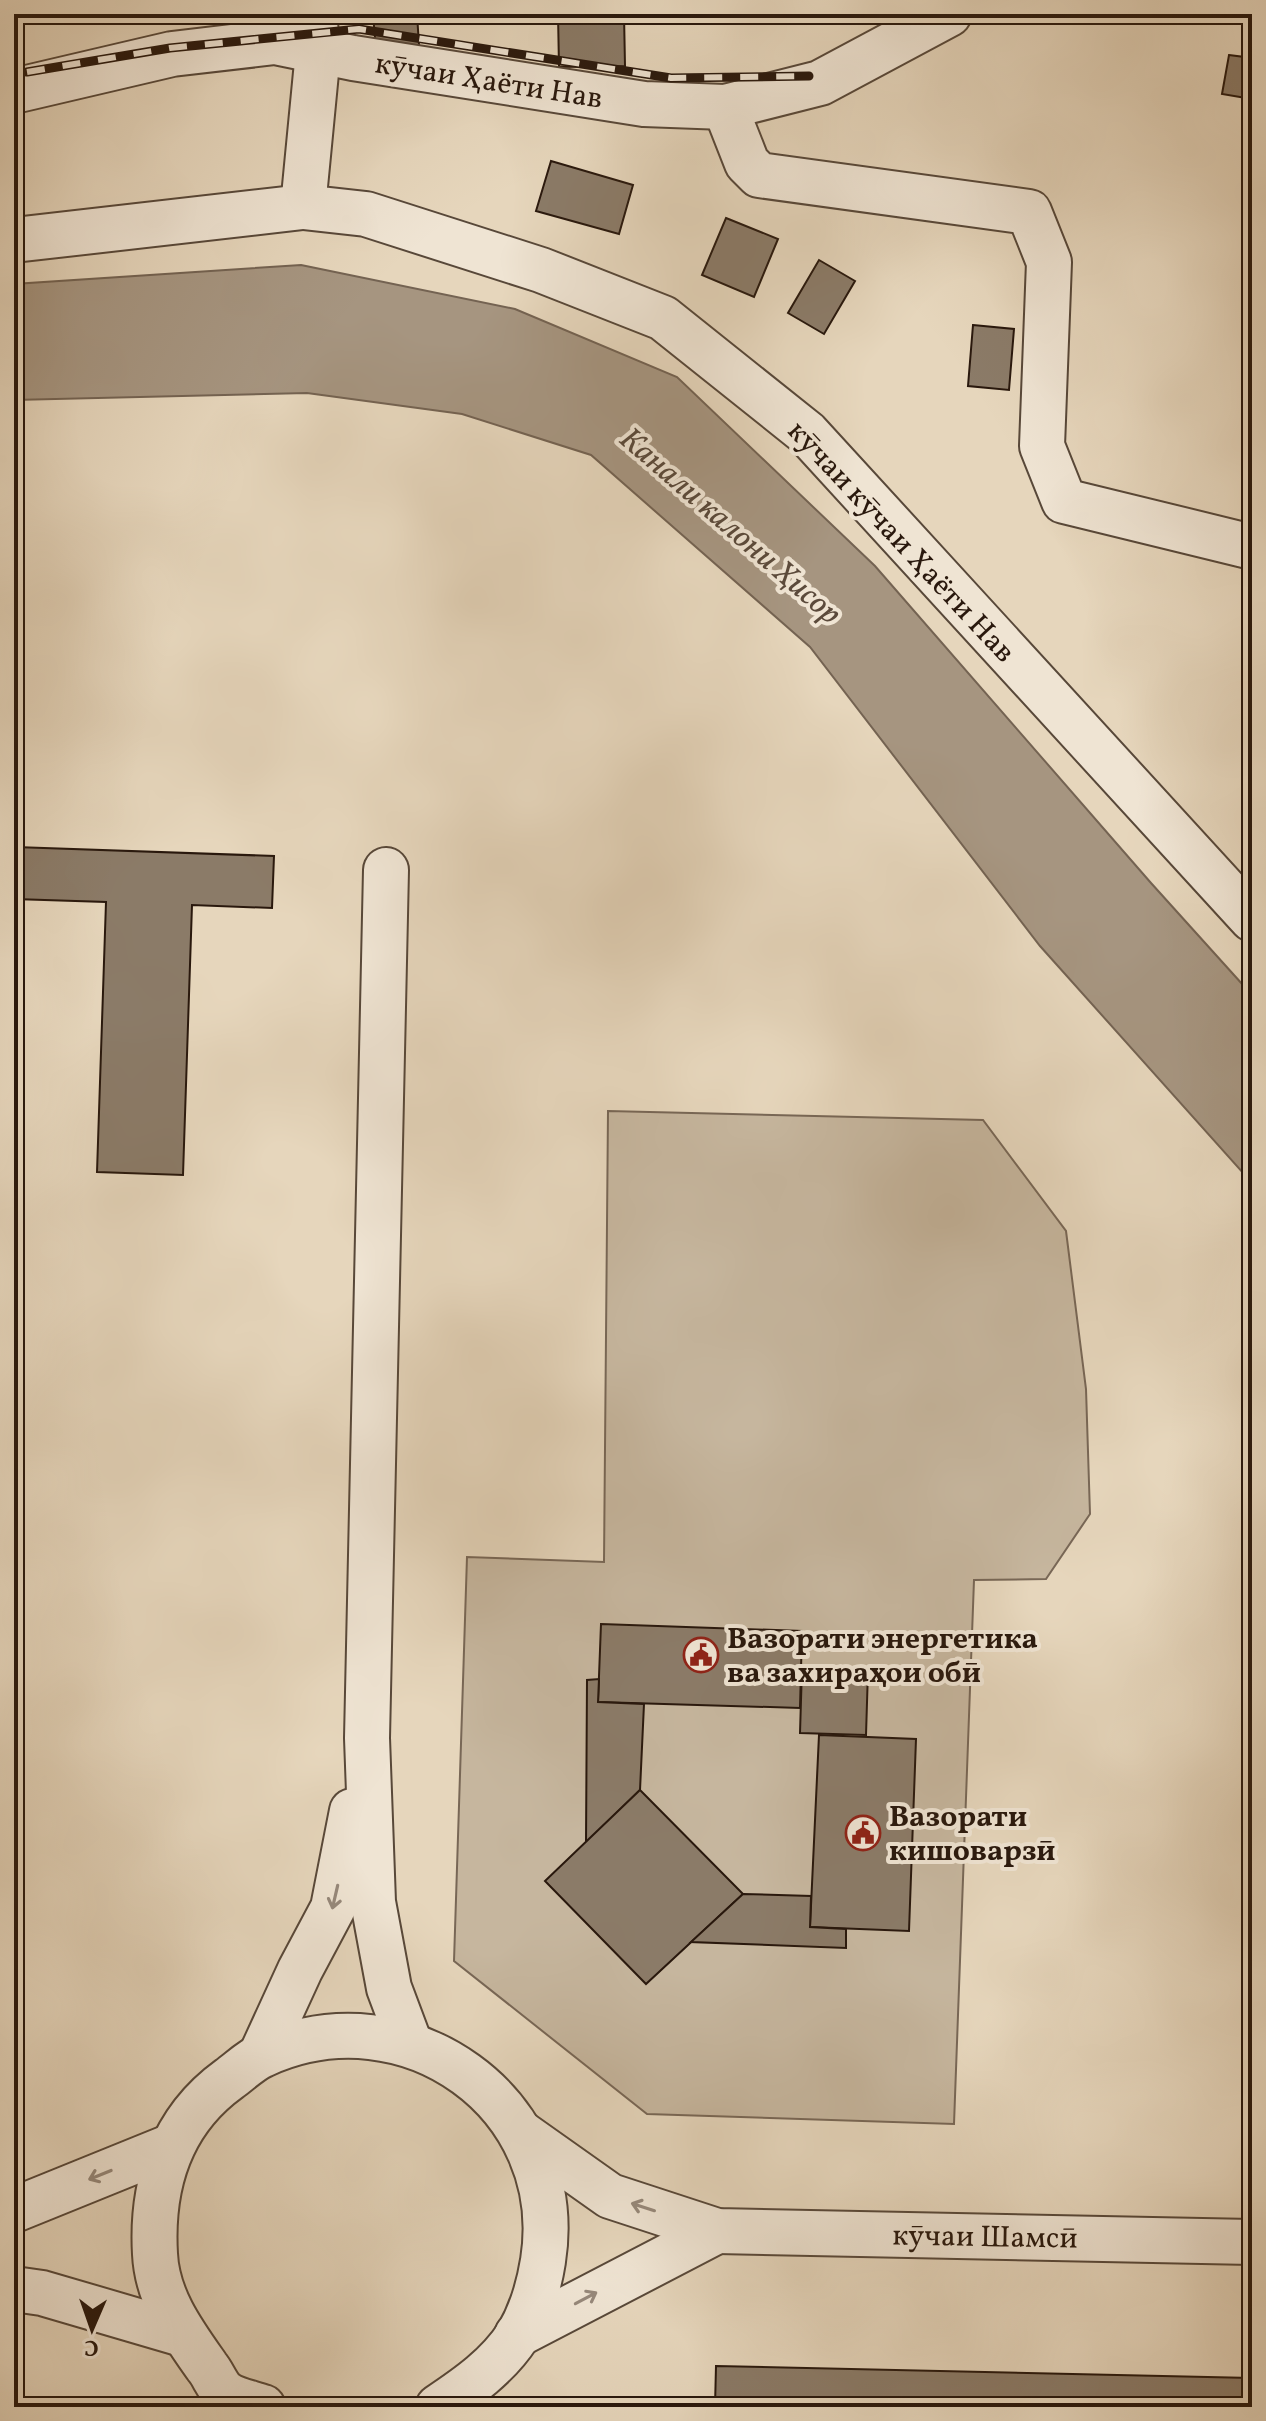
<svg xmlns="http://www.w3.org/2000/svg" width="1266" height="2421" viewBox="0 0 1266 2421" font-family="Vollkorn,serif">
	<style>
		.green { fill: #c6b69e; stroke: #786756; stroke-width: 2 }
		.water { fill: #a69580; stroke: #746352; stroke-width: 2 }
		.building { fill: #8b7b68; stroke: #29180d; stroke-width: 2 }
		.lines { fill: none; stroke-linecap: round; stroke-linejoin: round }
		.minor-casing { stroke: #584839; stroke-width: 48 }
		.minor { stroke: #efe4d3; stroke-width: 44 }
		.rail-casing { stroke: #29180d; stroke-width: 9 }
		.rail { stroke: #efe4d3; stroke-width: 6; stroke-dasharray: 18; stroke-linecap: butt }
		.oneway { stroke: #96887a }
		.labels { text-anchor: middle; stroke-width: 8; stroke-linejoin: round; paint-order: stroke }
		.street-label { font-size: 30px; fill: #29180d; stroke: #efe4d3 }
		.poi-label { font-size: 30px; font-weight: bold; fill: #29180d; stroke: #efe4d3; text-anchor: start }
		.water-label { font-size: 32px; font-style: italic; fill: #5b4a3b; stroke: #efe4d3 }
	</style>
	<rect width="100%" height="100%" fill="#e6d6bc"/>
	<filter id="stains"><feTurbulence type="fractalNoise" baseFrequency=".0025" numOctaves="4"/><feColorMatrix values="0 0 0 0 .2 0 0 0 0 .09 0 0 0 0 .02 0 0 0 .5 -.17"/></filter>
	<radialGradient id="worn" r=".72"><stop offset=".6" stop-color="#630" stop-opacity="0"/><stop offset="1" stop-color="#630" stop-opacity=".3"/></radialGradient>
	<path class="green" d="M608 1111 983 1120 1066 1231 1086 1389 1090 1514 1046 1579 974 1580 954 2124 647 2114 454 1961 467 1557 604 1562Z"/>
	<path class="water" d="M301 265 515 309 677 377 875 566 1151 883 1252 995V1183L1040 946 810 647 591 455 462 414 307 393 14 400V284Z"/>
	<g class="building">
		<path d="M373 14H417L419 45 376 50Z"/>
		<path d="M558 14H624L625 66 559 67Z"/>
		<path d="M733 14H798V18L733 21Z"/>
		<path d="M1229 55 1252 58V99L1222 94Z"/>
		<path d="M551 161 633 185 619 234 536 211Z"/>
		<path d="M726 218 778 239 754 297 702 275Z"/>
		<path d="M819 260 855 281 824 334 788 313Z"/>
		<path d="M973 325 1014 329 1009 390 968 386Z"/>
		<path d="M15 847 274 856 272 908 192 905 183 1175 97 1172 106 902 14 899Z"/>
		<path d="M601 1624 802 1631 800 1708 598 1702Z"/>
		<path d="M802 1667 868 1670 866 1735 800 1733Z"/>
		<path d="M599 1679 598 1702 644 1704 640 1790 586 1843 587 1680Z"/>
		<path d="M819 1735 916 1739 909 1931 810 1927Z"/>
		<path d="M640 1790 743 1894 646 1984 545 1881Z"/>
		<path d="M743 1894 811 1896 810 1927 846 1929V1948L691 1942Z"/>
		<path d="M716 2366 1252 2378V2407H715Z"/>
	</g>
	<g class="lines">
		<g class="minor-casing">
			<g id="minor">
				<path d="M314 14 318 52 303 207 366 214 541 270 663 318 807 433 1252 919"/>
				<path d="M14 91 172 54 275 42 353 58 644 104 725 107 820 83 949 14"/>
				<path d="M725 107 747 163 759 175 1029 212 1049 262 1042 446 1064 501 1252 547"/>
				<path d="M14 240 303 207"/>
				<path d="M386 870 367 1738 373 1902 389 1988 410 2044"/>
				<path d="M261 2055 300 1970 333 1908 352 1811"/>
				<path d="M521 2133 610 2196 717 2231 1252 2242"/>
				<path d="M14 2210 172 2146"/>
				<path d="M14 2289 42 2293 182 2334"/>
				<path d="M517 2335 717 2231"/>
				<path d="M263 2407C252 2403 233 2400 224 2392 217 2386 213 2374 207 2367 183 2333 157 2298 155 2254 151 2185 171 2121 229 2079 240 2071 251 2060 263 2055 406 1989 568 2103 543 2261 539 2286 531 2313 518 2335 498 2366 468 2387 438 2407"/>
			</g>
		</g>
		<use href="#minor" class="minor"/>
		<g class="rail-casing">
			<path id="rail" d="M27 72 170 48 359 29 671 78 809 76"/>
		</g>
		<use href="#rail" class="rail"/>
	</g>
	<defs><path id="oneway-shaft" d="M-6 0H5M1.5-3L5.5 0L1.5 3" fill="none" stroke-width="1.6" stroke-linecap="round" stroke-linejoin="round" transform="scale(2)"/></defs>
	<g class="oneway">
		<use href="#oneway-shaft" transform="translate(335 1897) rotate(103)"/>
		<use href="#oneway-shaft" transform="translate(100 2175) rotate(158)"/>
		<use href="#oneway-shaft" transform="translate(643 2207) rotate(-162)"/>
		<use href="#oneway-shaft" transform="translate(586 2298) rotate(-28)"/>
	</g>
	<defs>
		<g id="civic-ring" transform="scale(1.8)"><circle r="9.5" fill="#efe4d3" stroke="#8f2418" stroke-width="1.5"/><path d="M-.6-6.5H3V-4.5H.6V-3L4-1V1h2V6H-6V1h2V-1L-.6-3ZM-1.2 2.5V6h2.4V2.5Z" fill="#8f2418"/></g>
	</defs>
	<g fill-rule="evenodd">
		<use href="#civic-ring" x="701" y="1655"/>
		<use href="#civic-ring" x="863" y="1833"/>
	</g>
	<g class="labels">
		<g class="street-label">
			<text transform="translate(489 80) rotate(9)" y="10">кӯчаи Ҳаёти Нав</text>
			<text transform="translate(902 541) rotate(47)" y="10">кӯчаи кӯчаи Ҳаёти Нав</text>
			<text transform="translate(985 2236) rotate(1)" y="10">кӯчаи Шамсӣ</text>
		</g>
		<g class="poi-label">
			<text x="727" y="1648">Вазорати энергетика<tspan x="727" dy="34">ва захираҳои обӣ</tspan></text>
			<text x="889" y="1826">Вазорати<tspan x="889" dy="34">кишоварзӣ</tspan></text>
		</g>
		<g class="water-label">
			<text transform="translate(731 525) rotate(41)" y="11">Канали калони Ҳисор</text>
		</g>
	</g>
	<rect width="1266" height="2421" fill="none" stroke="#e6d6bc" stroke-width="48"/>
	<rect x="16" y="16" width="1234" height="2389" fill="none" stroke="#29180d" stroke-width="4"/>
	<rect x="24" y="24" width="1218" height="2373" fill="none" stroke="#29180d" stroke-width="2"/>
	<g transform="translate(92 2329) rotate(182)" stroke="#efe4d3" stroke-width="6" paint-order="stroke">
	<path d="M0-6L14 30L0 20L-14 30Z" fill="#29180d"/>
	<text y="-12" font-size="22" font-weight="bold" text-anchor="middle" fill="#29180d">С</text>
	</g>
	<rect width="100%" height="100%" filter="url(#stains)"/>
	<rect width="100%" height="100%" fill="url(#worn)"/>
</svg>
